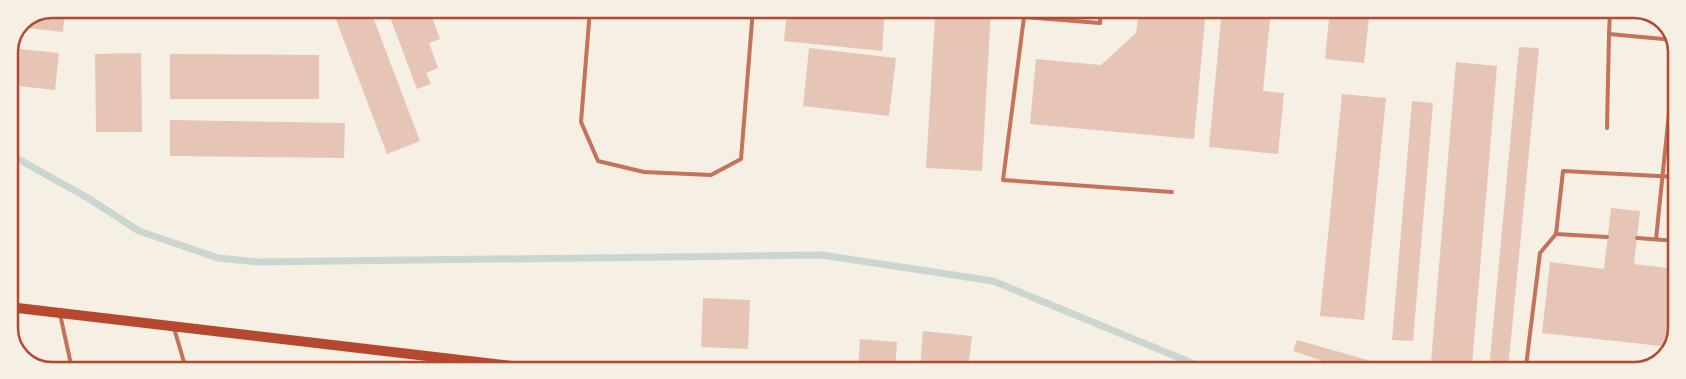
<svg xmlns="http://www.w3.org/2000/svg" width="1686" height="379" viewBox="0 0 1686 379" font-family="'Fira Sans',sans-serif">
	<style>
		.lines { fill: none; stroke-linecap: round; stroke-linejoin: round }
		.stream { stroke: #c9d6d2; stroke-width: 7 }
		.building { fill: #e6c5b7 }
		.service { stroke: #c5725c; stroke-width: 4 }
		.secondary { stroke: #b5482f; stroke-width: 10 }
		.rim { fill: none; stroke: #b5482f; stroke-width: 2.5 }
	</style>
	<rect width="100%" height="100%" fill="#f6efe4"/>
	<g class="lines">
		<path class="stream" d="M9 155 18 159 88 198 139 231 218 258 258 262 822 255 993 281 1209 370"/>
	</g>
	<g class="building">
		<path d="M52 9H65L63 32 19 27 22 21Z"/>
		<path d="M258 9H299V10L261 19Z"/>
		<path d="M332 9H370L420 141 387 154Z"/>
		<path d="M387 9H429L440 39 429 43 438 68 426 73 431 84 417 89Z"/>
		<path d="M787 9H869L885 11 882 51 784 41Z"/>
		<path d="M913 9H991L982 171 926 168 935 17 913 16Z"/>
		<path d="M1139 9H1206L1194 139 1030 124 1036 59 1101 65 1136 33Z"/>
		<path d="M1222 9H1271L1263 91 1284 93 1278 154 1209 147Z"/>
		<path d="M1330 9H1370L1364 63 1325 59Z"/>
		<path d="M1519 47 1539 48 1508 370H1489Z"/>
		<path d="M10 48 59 53 55 90 9 85V52Z"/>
		<path d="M809 48 896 58 889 116 803 106Z"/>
		<path d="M141 53 142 132H96L95 54Z"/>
		<path d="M170 54 319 55V99H170Z"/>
		<path d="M1456 62 1497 66 1472 365 1431 362Z"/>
		<path d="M1342 94 1386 98 1364 320 1320 316Z"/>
		<path d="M1412 101 1433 103 1413 341 1392 340Z"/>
		<path d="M170 120 345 123 344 158 170 156Z"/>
		<path d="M1611 208 1640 211 1634 264 1676 269V336L1670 347 1542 333 1550 262 1604 269Z"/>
		<path d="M703 298 750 300 748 349 701 347Z"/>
		<path d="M923 331 972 336 969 362 979 363V370H920Z"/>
		<path d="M860 339 897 342 895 370H858Z"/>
		<path d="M1297 340 1403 370H1349L1293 351Z"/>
	</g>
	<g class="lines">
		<g class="service">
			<path d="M590 9 581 122 598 161 644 172 711 175 741 159 753 9"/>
			<path d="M1101 9 1100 23 1024 17 1003 180 1172 192"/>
			<path d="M1610 10 1609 34 1674 40"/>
			<path d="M1024 17 1025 9"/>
			<path d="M1607 128 1609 34"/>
			<path d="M1556 234 1607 237"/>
			<path d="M1637 238 1677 241"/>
			<path d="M1656 239 1676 45"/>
			<path d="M60 314 72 369"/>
			<path d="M174 328 186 369"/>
			<path d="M1567 370 1526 366 1540 253 1556 234 1563 171 1677 177"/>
		</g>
		<path class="secondary" d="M9 307 547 370"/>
	</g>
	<path d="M0 0H1686V379H0ZM52 18H1634A34 34 0 0 1 1668 52V328A34 34 0 0 1 1634 362H52A34 34 0 0 1 18 328V52A34 34 0 0 1 52 18Z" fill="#f6efe4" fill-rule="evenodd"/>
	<path class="rim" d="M52 18H1634A34 34 0 0 1 1668 52V328A34 34 0 0 1 1634 362H52A34 34 0 0 1 18 328V52A34 34 0 0 1 52 18Z"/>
</svg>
